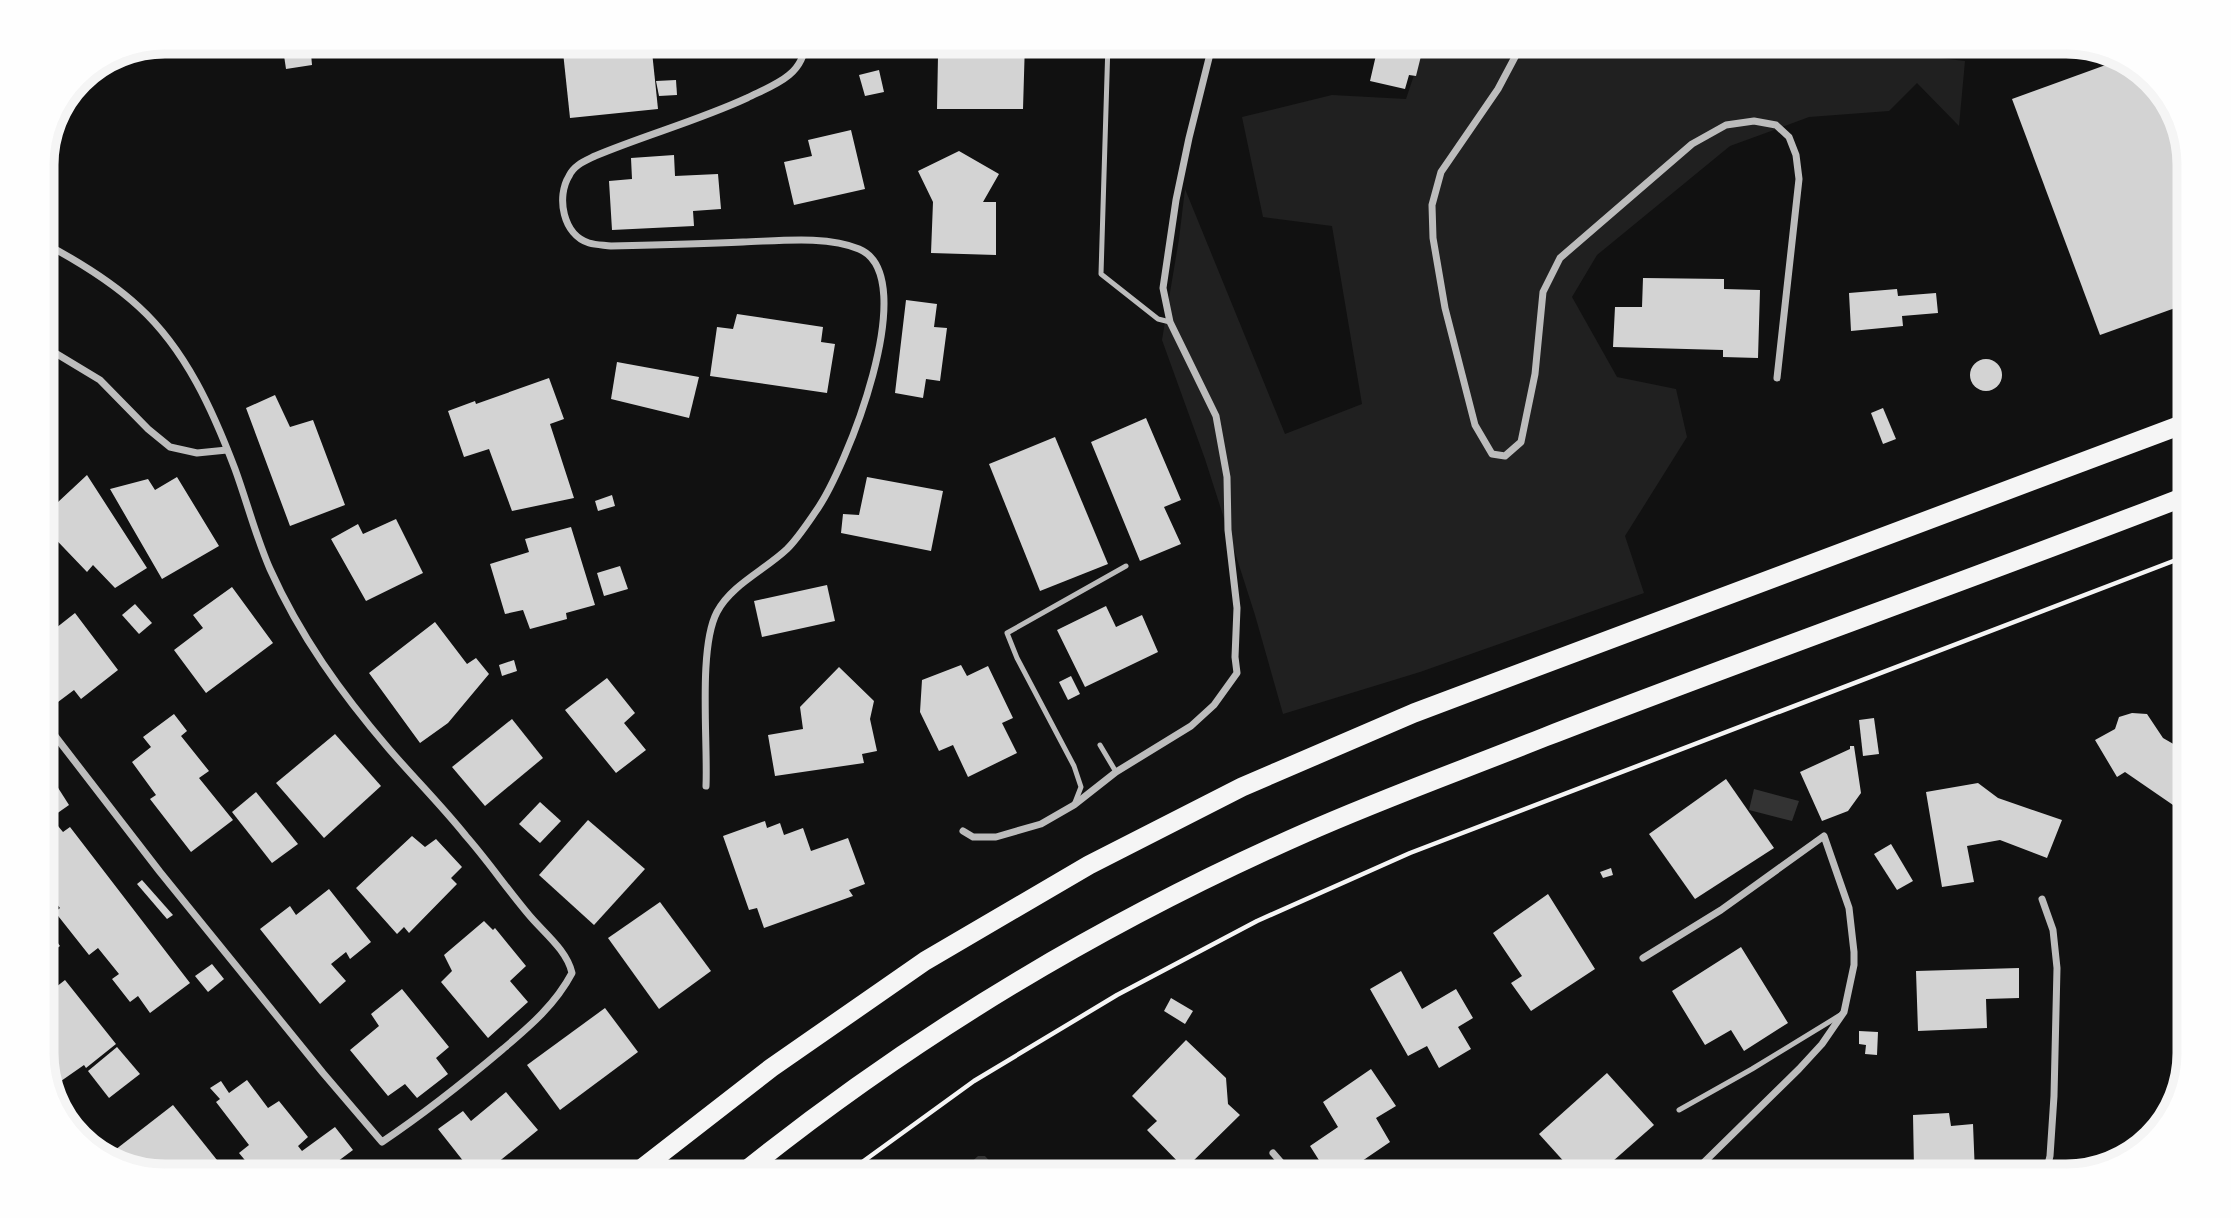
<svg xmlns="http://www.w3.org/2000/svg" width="2231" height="1218" viewBox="0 0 2231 1218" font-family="Barlow,sans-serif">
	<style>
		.green { fill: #202020 }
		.water { fill: #333 }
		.building { fill: #d3d3d3 }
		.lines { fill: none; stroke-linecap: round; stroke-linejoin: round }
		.path { stroke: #f5f5f5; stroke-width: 4.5 }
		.service { stroke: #bcbcbc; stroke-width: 5 }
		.minor { stroke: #bcbcbc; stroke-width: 7 }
		.trunk { stroke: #f5f5f5; stroke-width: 19 }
		.rim { fill: none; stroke: #f5f5f5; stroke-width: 9 }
	</style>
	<rect width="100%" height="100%" fill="#111"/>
	<path class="green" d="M1425 42H1860L1881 51 1965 61 1959 126 1917 83 1889 111 1809 117 1730 146 1597 255 1572 297 1617 377 1676 389 1687 437 1625 536 1644 593 1420 672 1283 714 1255 615 1205 459 1162 340 1179 239 1185 189 1285 434 1362 404 1332 226 1263 217 1242 117 1332 95 1406 99Z"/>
	<g class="water">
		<path d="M1754 789 1799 801 1792 821 1749 810Z"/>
		<path d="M978 1156H985L1003 1176H970L967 1166Z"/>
	</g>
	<g class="building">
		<path d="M282 42H310L312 65 286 69Z"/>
		<path d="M651 42 658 109 570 118 563 52Z"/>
		<path d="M703 42H755V53L702 52Z"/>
		<path d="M941 42H1025L1023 109H937L938 56H941Z"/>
		<path d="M1379 42H1431L1427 57 1421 56 1416 76 1409 75 1405 89 1370 81Z"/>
		<path d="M2125 58 2168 97 2189 158V303L2100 335 2012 99Z"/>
		<path d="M879 70 884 92 865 96 859 75Z"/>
		<path d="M676 80 677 95 659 96 656 81Z"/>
		<path d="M851 130 865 189 794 205 784 162 812 156 808 140Z"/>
		<path d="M959 151 999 174 983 202H996V255L931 253 933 202 918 171Z"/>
		<path d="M674 155 675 176 718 174 721 209 693 211 694 226 612 230 609 181 632 179 631 158Z"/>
		<path d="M1643 278 1724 279V289L1760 290 1758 358 1723 357V350L1613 347 1615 307H1642Z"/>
		<path d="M1897 289 1898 296 1936 293 1938 313 1902 316 1903 326 1851 331 1849 293Z"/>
		<path d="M906 300 937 304 934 327 947 328 940 381 926 379 923 398 895 393Z"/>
		<path d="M737 314 823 327 821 342 835 344 827 393 710 376 717 327 733 329Z"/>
		<circle cx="1986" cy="375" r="16"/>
		<path d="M617 362 699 377 689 418 611 399Z"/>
		<path d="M549 378 564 419 550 424 574 498 512 511 489 449 464 457 448 411 475 401 476 404Z"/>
		<path d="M275 395 290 427 313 420 345 505 290 526 246 408Z"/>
		<path d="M1883 408 1896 439 1883 444 1871 413Z"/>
		<path d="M1146 418 1181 500 1164 507 1181 544 1140 561 1091 442Z"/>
		<path d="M1055 437 1108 564 1040 591 989 464Z"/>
		<path d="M87 475 147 568 115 588 93 565 87 572 42 525V517Z"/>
		<path d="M177 477 219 546 162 579 110 489 148 479 155 490Z"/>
		<path d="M867 477 943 491 931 551 841 533 843 514 859 515Z"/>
		<path d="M612 495 615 506 598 511 595 501Z"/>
		<path d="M396 519 423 573 366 601 331 539 358 524 363 534Z"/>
		<path d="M571 527 595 605 566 613 567 619 530 629 523 610 505 614 490 564 529 552 525 539Z"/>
		<path d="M620 566 628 589 604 596 597 573Z"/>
		<path d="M827 585 835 621 762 637 754 601Z"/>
		<path d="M232 587 273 643 206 693 174 650 203 628 193 615Z"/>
		<path d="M135 604 152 623 139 634 122 615Z"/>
		<path d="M1106 606 1116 627 1142 615 1158 652 1085 687 1057 630Z"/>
		<path d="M75 613 118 670 81 699 74 690 58 702 42 681 44 652 42 639Z"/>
		<path d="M435 622 467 664 476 658 489 674 448 723 420 743 369 673Z"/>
		<path d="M514 660 517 671 502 676 499 665Z"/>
		<path d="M961 665 967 676 988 666 1013 718 1002 723 1017 753 968 777 953 745 939 751 920 712 922 680Z"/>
		<path d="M839 667 874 701 870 719 877 751 862 754 864 763 775 776 768 735 803 729 800 707Z"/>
		<path d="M1071 676 1080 694 1068 700 1059 682Z"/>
		<path d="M607 678 635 713 624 723 646 750 616 773 565 710Z"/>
		<path d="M2132 713 2147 714 2163 738 2189 753V816L2125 772 2117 777 2095 740 2115 729 2119 717Z"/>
		<path d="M174 714 187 731 181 736 209 771 199 778 233 820 191 852 150 799 156 795 132 762 151 747 143 737Z"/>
		<path d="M1874 718 1879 754 1863 756 1859 720Z"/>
		<path d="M512 719 543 758 485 806 452 767Z"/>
		<path d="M335 734 381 786 324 838 276 783Z"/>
		<path d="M1850 746H1854L1861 793 1848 811 1822 821 1800 772 1850 749Z"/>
		<path d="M1726 779 1774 848 1695 899 1649 834Z"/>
		<path d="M55 783 69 805 42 824V791Z"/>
		<path d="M1978 783 1998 798 2062 820 2047 858 2000 840 1967 846 1974 882 1942 887 1926 792Z"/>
		<path d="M256 792 298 844 272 863 232 812Z"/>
		<path d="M540 802 561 821 540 843 519 824Z"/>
		<path d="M588 820 645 869 594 925 539 875Z"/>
		<path d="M765 821 767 828 780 823 784 835 803 828 811 851 848 838 865 884 849 890 853 896 764 928 757 908 749 910 723 836Z"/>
		<path d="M58 826 63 832 70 827 190 983 150 1013 138 996 130 1002 112 979 119 974 98 948 89 955 55 912 60 908 42 886V838Z"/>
		<path d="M412 836 425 847 436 839 462 867 451 878 457 884 409 933 404 927 397 934 356 888Z"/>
		<path d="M1891 844 1913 881 1897 890 1874 854Z"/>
		<path d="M1611 868 1613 875 1603 878 1600 872Z"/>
		<path d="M142 880 173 915 167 919 137 884Z"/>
		<path d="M329 889 371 942 350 959 346 952 331 964 346 981 320 1004 260 929 290 906 296 915Z"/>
		<path d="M1548 894 1595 969 1531 1011 1511 983 1522 976 1493 933Z"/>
		<path d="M660 902 711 971 659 1009 608 938Z"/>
		<path d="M42 921 60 946 42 959Z"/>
		<path d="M484 921 493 930 495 928 526 966 510 981 528 1002 488 1038 441 982 452 971 444 955Z"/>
		<path d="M1741 947 1788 1023 1744 1051 1731 1030 1705 1045 1672 991Z"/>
		<path d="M212 964 224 979 208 992 195 976Z"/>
		<path d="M2019 968V998L1986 999 1987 1028 1918 1031 1916 971Z"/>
		<path d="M1401 971 1422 1009 1456 989 1473 1018 1458 1027 1471 1049 1439 1068 1427 1046 1408 1056 1370 989Z"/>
		<path d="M65 980 116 1044 86 1068 84 1065 51 1088 42 1061V998Z"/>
		<path d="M402 989 449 1047 436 1058 448 1074 417 1098 405 1084 388 1096 350 1050 379 1026 371 1014Z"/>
		<path d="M1171 998 1193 1011 1185 1024 1164 1011Z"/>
		<path d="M605 1008 638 1052 560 1110 527 1065Z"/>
		<path d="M1859 1031 1878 1032 1877 1055 1865 1054 1866 1045 1859 1044Z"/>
		<path d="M1186 1040 1226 1078 1228 1104 1240 1115 1185 1169 1147 1130 1157 1121 1132 1096Z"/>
		<path d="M117 1047 140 1074 109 1098 88 1071Z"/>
		<path d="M1371 1069 1396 1106 1376 1118 1390 1142 1340 1176H1329L1310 1146 1338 1127 1323 1102Z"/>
		<path d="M1607 1073 1654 1125 1596 1176H1577L1539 1134Z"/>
		<path d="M247 1080 268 1108 279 1101 308 1137 298 1146 302 1151 335 1127 353 1150 318 1176H274L269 1170 258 1176 239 1153 249 1145 216 1102 220 1099 210 1088 221 1081 229 1093Z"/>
		<path d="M506 1092 538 1130 481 1176H475L438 1129 463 1111 471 1121Z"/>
		<path d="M173 1105 217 1160 198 1176H165L129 1167 115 1150Z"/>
		<path d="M1949 1113 1951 1126 1973 1124 1975 1174 1897 1176V1171L1914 1169 1913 1115Z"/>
		<path d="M1045 1163 1060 1176H1032Z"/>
	</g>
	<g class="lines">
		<path class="path" d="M843 1176 974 1081 1117 995 1257 921 1410 853 2189 555"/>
		<g class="service">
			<path d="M1108 43 1101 274 1158 319 1170 322"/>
			<path d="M1100 745 1116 772"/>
			<path d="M1074 805 1081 787 1074 766 1017 658 1007 633 1126 566"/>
			<path d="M1679 1110 1752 1069 1842 1014"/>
		</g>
		<g class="minor">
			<path d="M1523 42 1498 89 1441 172 1432 205 1433 238 1445 308 1475 425 1492 454 1505 456 1521 442 1535 374 1543 292 1560 258 1692 144 1726 125 1754 121 1776 125 1789 137 1796 155 1799 179 1777 378"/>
			<path d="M42 242C76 260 111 281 139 307 186 350 213 411 235 469 247 502 256 537 270 569 300 636 341 693 389 749 414 778 442 806 466 836 488 861 507 889 529 915 543 932 567 950 572 973 555 1005 530 1026 503 1049 464 1082 425 1113 382 1142L323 1073 160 872 42 719"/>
			<path d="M42 345 100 380 148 429 170 447 197 453 227 450"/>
			<path d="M706 786C708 742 698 648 717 612 731 585 765 570 787 549 798 538 807 524 816 511 845 471 924 276 859 249 827 235 777 241 743 242 699 244 655 245 611 246 604 245 596 245 589 243 563 235 556 197 569 176 574 165 585 161 595 156 645 135 697 121 747 98 761 91 777 85 789 75 799 67 806 54 804 42"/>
			<path d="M963 831 973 837H996L1041 824 1074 805 1116 772 1191 726 1214 705 1237 673 1235 657 1237 608 1228 530 1227 477 1216 416 1170 322 1163 288 1176 200 1189 138 1213 42"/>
			<path d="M2042 899 2053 930 2057 968 2054 1096 2050 1156 2045 1176"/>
			<path d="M1643 958 1721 910 1824 836 1849 908 1854 952V965L1844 1012 1822 1044 1799 1069 1690 1176"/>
			<path d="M1273 1153 1293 1176"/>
		</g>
		<g class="trunk">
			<path d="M632 1176 771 1068 925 961 1089 865 1242 787 1414 713 2189 422"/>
			<path d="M739 1176C910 1038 1103 922 1305 833 1384 798 1465 769 1545 737 1759 654 1975 578 2189 495"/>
		</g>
	</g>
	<path d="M0 0H2231V1218H0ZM165 54H2066A111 111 0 0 1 2177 165V1053A111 111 0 0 1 2066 1164H165A111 111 0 0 1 54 1053V165A111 111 0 0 1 165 54Z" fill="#fefefe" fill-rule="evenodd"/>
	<path class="rim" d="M165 54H2066A111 111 0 0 1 2177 165V1053A111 111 0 0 1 2066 1164H165A111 111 0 0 1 54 1053V165A111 111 0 0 1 165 54Z"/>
</svg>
